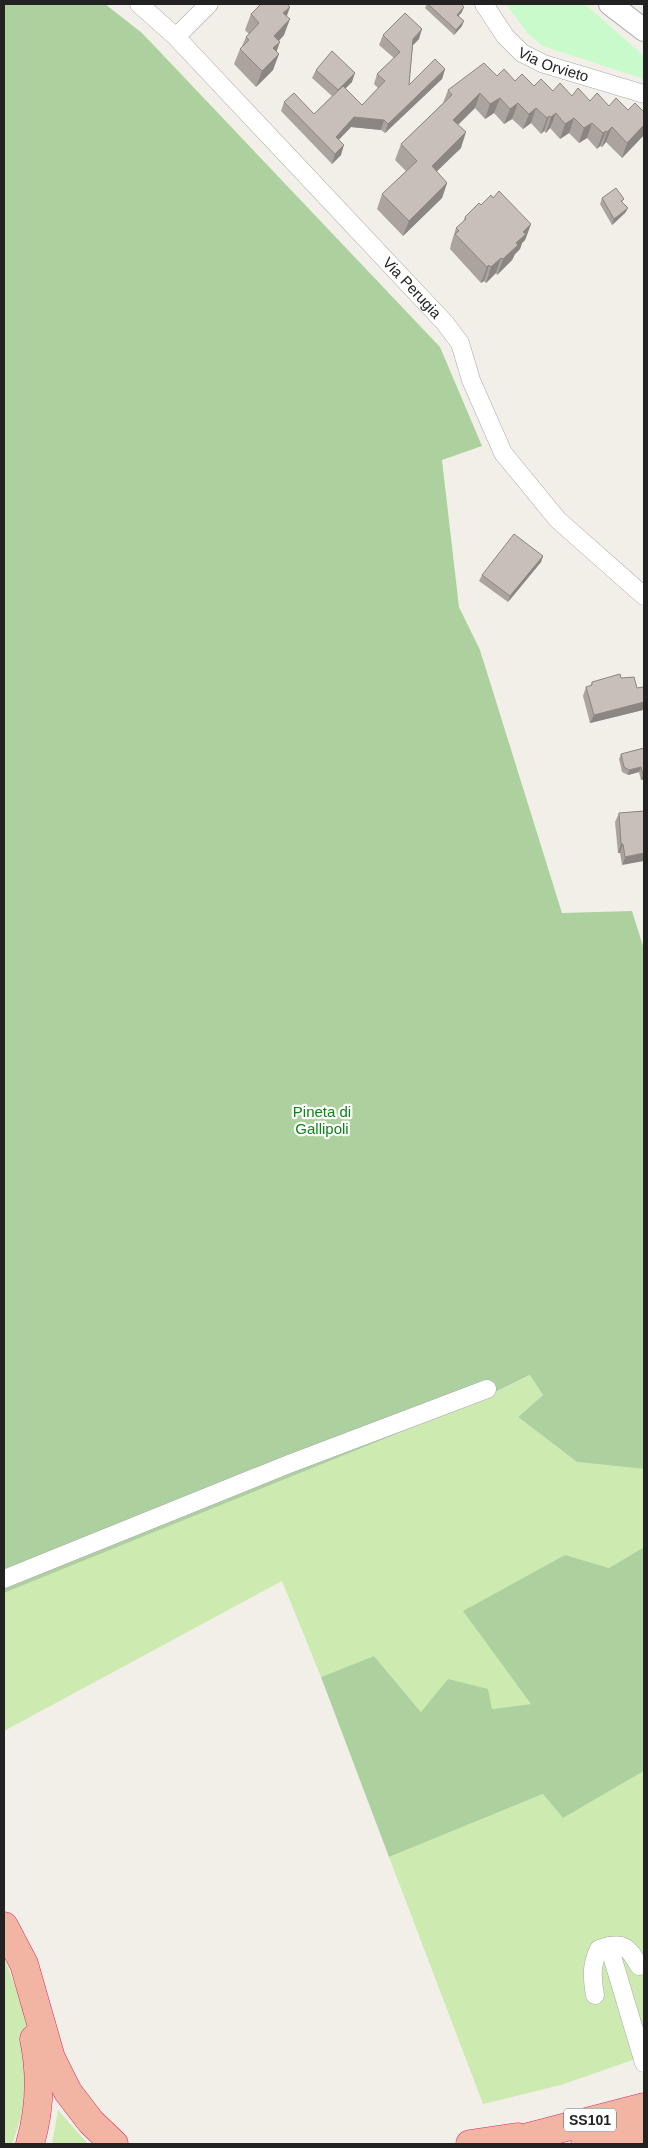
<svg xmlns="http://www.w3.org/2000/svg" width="648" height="2148" viewBox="0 0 648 2148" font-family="Helvetica,sans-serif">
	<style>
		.grass { fill: #cdebb0 }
		.forest { fill: #add19e }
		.park { fill: #c8facc }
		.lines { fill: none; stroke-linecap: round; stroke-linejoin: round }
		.minor-casing { stroke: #a9a9a9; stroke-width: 19 }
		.tertiary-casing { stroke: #a9a9a9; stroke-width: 24 }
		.trunk-casing { stroke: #dc2a67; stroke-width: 29 }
		.minor { stroke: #fff; stroke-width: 18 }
		.tertiary { stroke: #fff; stroke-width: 22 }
		.trunk { stroke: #f2b4a3; stroke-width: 28 }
		.wall { fill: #aba49e }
		.shaded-wall { fill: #8b8681 }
		.building { fill: #c7bfb8; stroke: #8b8681 }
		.labels { text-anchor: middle; stroke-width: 4.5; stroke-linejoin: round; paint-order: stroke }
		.shield { fill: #fff; stroke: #646464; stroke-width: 1 }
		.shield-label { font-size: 14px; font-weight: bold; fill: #222 }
		.street-label { font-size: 15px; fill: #222; stroke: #fff }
		.park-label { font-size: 15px; fill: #0c8416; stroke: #fff }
	</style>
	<rect width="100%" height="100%" fill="#f2efe9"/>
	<g class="grass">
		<path d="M531 1375 543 1395 518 1417 577 1462 644 1469V1547L609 1568 564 1555 532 1704 492 1709 422 1713 374 1656 321 1677 282 1581 4 1731V1593L468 1405Z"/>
		<path d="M644 1771V2056L561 2085 483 2104 389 1857 543 1794 563 1818Z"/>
		<path d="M4 1957C15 1985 28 2019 30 2050 33 2078 22 2118 12 2144H4Z"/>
		<path d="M58 2110 88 2144H52Z"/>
	</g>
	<g class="forest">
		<path d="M4 4H105L142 33 440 347 482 446 442 460 459 607 480 650 562 913 632 911 644 949V1469L577 1462 518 1417 543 1395 530 1375 468 1405 4 1593Z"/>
		<path d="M644 1547V1771L563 1818 543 1794 389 1857 321 1677 374 1656 421 1712 448 1679 488 1689 492 1709 531 1704 463 1611 565 1555 609 1568Z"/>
	</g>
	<path class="park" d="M506 4H585L644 56V79L543 46 528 34Z"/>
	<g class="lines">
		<g class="minor-casing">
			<g id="minor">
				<path id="s1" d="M139 4 176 37 445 323 460 343 471 380 503 453 558 520 644 596"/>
				<path id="s2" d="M484 4 505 36 522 53 544 64 644 94"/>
				<path d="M176 37 209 4"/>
				<path d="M4 1579 289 1464 487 1389"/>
				<path d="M609 1946 644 2063"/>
				<path d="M595 1995C592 1977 591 1965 599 1949 623 1941 628 1946 639 1966"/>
			</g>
		</g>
		<g class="tertiary-casing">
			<path id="tertiary" d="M610 4 644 30"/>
		</g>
		<g class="trunk-casing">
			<g id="trunk">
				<path d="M4 1926 24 1964 51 2058 68 2092 91 2122 114 2144"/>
				<path d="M30 2144C40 2110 41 2073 34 2039"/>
				<path d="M470 2144 518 2137"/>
				<path d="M501 2144 644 2107"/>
				<path d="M585 2144 644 2128"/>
			</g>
		</g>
		<use href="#minor" class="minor"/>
		<use href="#tertiary" class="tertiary"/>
		<use href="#trunk" class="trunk"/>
	</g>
	<g class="wall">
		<path d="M261 4H290L288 5 290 7 287 16 284 35 279 41 273 70 256 87 234 64 240 49 242 46 246 37 249 34 245 30 251 14Z"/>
		<path d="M427 4H461L462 12 458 16 462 26 454 35 425 8Z"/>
		<path d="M383 35 419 39 413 45 409 85 445 69 442 79 385 133 381 130 351 127 339 139 341 155 332 164 281 111 284 102 314 114 332 96 312 78 316 70 352 82 345 88 362 105 378 88 374 84 377 74 394 58 379 45Z"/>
		<path d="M497 76 609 106 628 110 644 112V135L622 158 606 142 602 147 600 146 597 149 587 138 579 143 569 133 560 139 550 128 546 133 544 131 541 134 531 123 523 129 512 119 504 124 494 113 485 119 475 108 458 124 461 148 436 171 447 183 442 198 403 236 377 209 382 194 406 171 395 160 401 144 443 103 448 90Z"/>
		<path d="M493 198 531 224 525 240 522 243 520 249 515 254 512 260 497 275 496 273 486 283 484 281 481 283 450 249 451 244 456 228 463 222 465 217 481 205Z"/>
		<path d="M602 198 624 199 622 202 628 208 625 213 612 225 600 204Z"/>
		<path d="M543 556 541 562 508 602 479 581 482 575Z"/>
		<path d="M621 678 644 692V707L643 710 590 723 583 696 586 687 590 686 592 682Z"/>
		<path d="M644 748V779L641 780 639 772 628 775 622 772 619 759 621 754Z"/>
		<path d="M644 811 622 865 620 853H618L615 822 619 813Z"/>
	</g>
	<g class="shaded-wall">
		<path d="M290 7 284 22 283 13Z"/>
		<path d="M464 7 462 12 455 20 457 15Z"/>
		<path d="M290 19 284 35 268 52 274 36Z"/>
		<path d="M464 21 462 26 454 35 456 30Z"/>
		<path d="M422 29 419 39 410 48 413 39Z"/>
		<path d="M280 42 274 58 273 48Z"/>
		<path d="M279 54 273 70 256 87 262 71Z"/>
		<path d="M445 69 442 79 385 133 388 124Z"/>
		<path d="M355 73 352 82 335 99 338 90Z"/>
		<path d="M480 93 475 108 448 135 453 120Z"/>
		<path d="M500 98 494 113 485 119 490 104Z"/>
		<path d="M518 103 512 119 504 124 510 109Z"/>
		<path d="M536 108 531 123 523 129 529 114Z"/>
		<path d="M556 113 550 128 546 133 551 117Z"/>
		<path d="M549 116 544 131 541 134 547 118Z"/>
		<path d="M354 117 384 120 381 130 351 127 333 146 336 137Z"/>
		<path d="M574 118 569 133 560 139 565 124Z"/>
		<path d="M592 123 587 138 579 143 584 128Z"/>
		<path d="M644 125V135L622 158 627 143Z"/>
		<path d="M612 127 606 142 602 147 607 132Z"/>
		<path d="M606 131 600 146 597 149 603 133Z"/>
		<path d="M466 132 461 148 426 182 432 166Z"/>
		<path d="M344 145 341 155 332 164 335 154Z"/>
		<path d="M447 183 442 198 403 236 409 221Z"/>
		<path d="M628 208 625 213 612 225 614 219Z"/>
		<path d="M531 224 525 240 522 243 520 249 515 254 512 260 497 275 503 259 523 232Z"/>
		<path d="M501 258 496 273 486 283 491 267Z"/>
		<path d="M489 265 484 281 481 283 487 267Z"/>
		<path d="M543 556 541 562 508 602 510 596Z"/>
		<path d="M644 702 643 710 590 723 594 715Z"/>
		<path d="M641 767 639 772 628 775 629 770Z"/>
		<path d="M643 774H644V779L641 780Z"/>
		<path d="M621 844H623L620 853H618Z"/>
		<path d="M644 853V861L622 865 625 857Z"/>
	</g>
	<g class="building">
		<path d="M261 4H287L290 7 283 13 290 19 274 36 280 42 273 48 279 54 262 71 240 49 249 40 246 37 259 23 251 14Z"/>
		<path d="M428 4H461L464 7 457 15 464 21 456 30Z"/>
		<path d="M405 13 422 29 413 39 409 85 435 59 445 69 388 124 384 120 354 117 336 137 344 145 335 154 284 102 294 93 314 114 343 86 362 105 385 81 377 74 400 52 383 35Z"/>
		<path d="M332 51 355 73 338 90 316 70Z"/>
		<path d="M484 63 497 76 504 69 515 81 522 74 534 86 541 79 553 91 560 83 572 96 578 88 590 101 597 93 609 106 616 98 628 110 635 103 644 112V125L627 143 612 127 607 132 606 131 603 133 592 123 584 128 574 118 565 124 556 113 551 117 549 116 547 118 536 108 529 114 518 103 510 109 500 98 490 104 480 93 453 120 466 132 432 166 447 183 409 221 382 194 417 161 401 144 452 95 448 90Z"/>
		<path d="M616 188 624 199 621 201 628 208 614 219 602 198Z"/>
		<path d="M499 191 531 224 523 232 526 234 516 243 518 245 503 259 501 258 491 267 489 265 487 267 455 234 459 231 456 228 466 219 465 217 479 203 481 205 491 195 493 198Z"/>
		<path d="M514 534 543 556 510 596 482 575Z"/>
		<path d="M620 674 621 678 634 677 637 688 643 687 644 692V702L594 715 586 687 592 685V682Z"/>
		<path d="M644 748V774H643L641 767 629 770 624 767 621 754Z"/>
		<path d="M644 811V853L625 857 623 844H621L619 813Z"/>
	</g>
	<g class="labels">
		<rect class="shield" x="564" y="2108.5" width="52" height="23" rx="4"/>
		<g class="shield-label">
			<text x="590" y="2125">SS101</text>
		</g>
		<g class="street-label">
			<text dy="5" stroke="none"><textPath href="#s2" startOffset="96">Via Orvieto</textPath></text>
			<text dy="5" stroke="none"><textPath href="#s1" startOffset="394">Via Perugia</textPath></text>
		</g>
		<g class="park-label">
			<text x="322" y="1117">Pineta di<tspan x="322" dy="17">Gallipoli</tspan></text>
		</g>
	</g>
	<rect width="648" height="2148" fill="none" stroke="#222222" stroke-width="10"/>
</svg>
